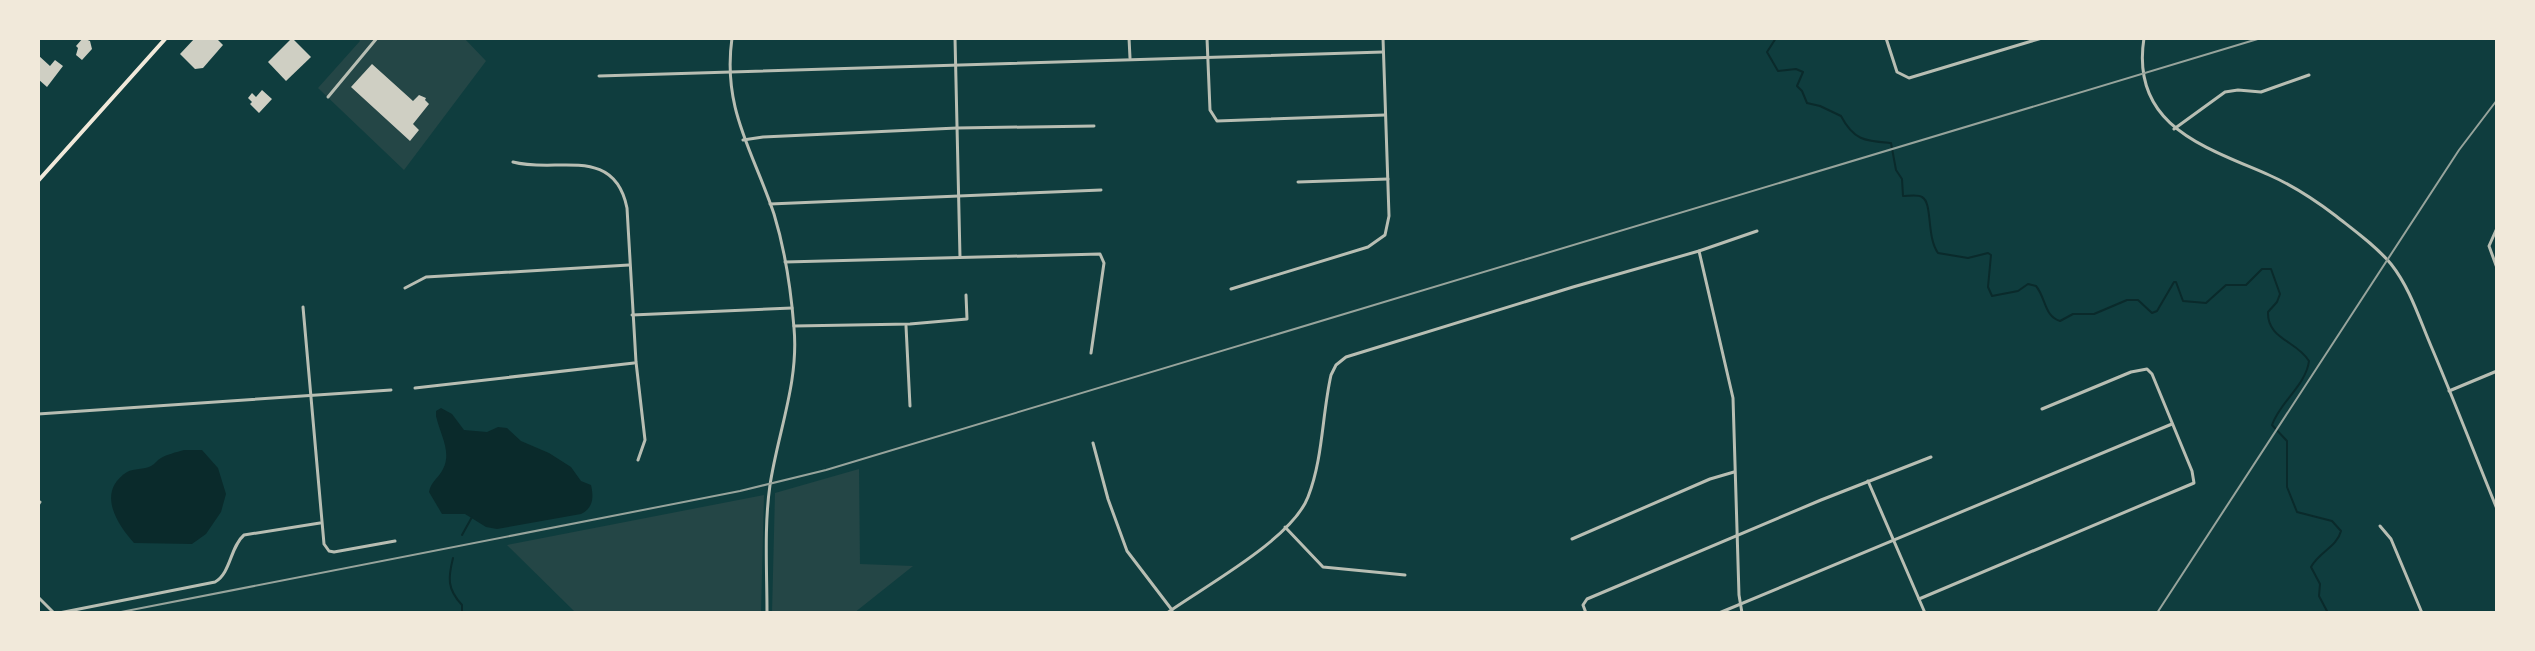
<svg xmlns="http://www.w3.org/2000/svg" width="2535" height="651" viewBox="0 0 2535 651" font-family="'Source Sans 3',sans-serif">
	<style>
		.green { fill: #244646 }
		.water { fill: #0a2a2b }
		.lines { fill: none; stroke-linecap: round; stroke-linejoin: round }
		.stream { stroke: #0a2a2b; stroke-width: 2 }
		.building { fill: #cfcfc3 }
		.minor { stroke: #b8beb3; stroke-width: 3 }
		.tertiary { stroke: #b8beb3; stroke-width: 3 }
		.secondary { stroke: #f1e9da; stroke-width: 4 }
		.rail { stroke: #97a49c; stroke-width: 2 }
	</style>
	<rect width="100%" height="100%" fill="#0f3d3e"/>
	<g class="green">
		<path d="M358 38H464L486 61 404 170 318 88 360 41Z"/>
		<path d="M859 469 860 564 913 566 854 613H772L775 493Z"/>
		<path d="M764 495 761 613H576L507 545Z"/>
	</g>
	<g class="water">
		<path d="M441 408 452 414 464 430 487 432 498 427 507 428 521 441 549 453 571 467 581 481 591 485C594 498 593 508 581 514L497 529 486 527 465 514H442L429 492C431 481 439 478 443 469 452 452 440 434 436 416V411Z"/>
		<path d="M184 450H202L218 468 226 494 221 512 206 534 192 544 134 543C117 524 96 492 127 472 134 468 144 470 151 466 155 464 157 460 161 458 165 455 177 452 184 450Z"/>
	</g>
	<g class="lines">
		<g class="stream">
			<path d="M1776 38 1767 52 1778 71 1796 69 1803 72 1797 86 1802 91 1807 103 1820 106 1841 116C1854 141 1866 141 1891 143L1896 170 1902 179 1903 196C1908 196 1918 194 1922 197 1933 203 1926 236 1938 253L1968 258 1988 253 1991 255 1988 287 1992 296 2018 291 2028 284 2036 286C2046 298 2044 316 2060 321L2073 314H2094L2127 300H2138L2152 313 2157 311 2174 282H2176L2183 301 2206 303 2226 285H2246L2262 269H2271L2280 294 2277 302 2268 312C2267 339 2297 341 2309 361 2306 385 2280 402 2272 425L2287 441V487L2297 512 2332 521 2341 531C2337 547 2319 552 2311 567L2320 584 2319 596 2328 613"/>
			<path d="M462 535 472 517"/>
			<path d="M453 558C448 578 447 589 462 605V613"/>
		</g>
	</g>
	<g class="building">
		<path d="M83 38 90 41 92 49 82 60 76 55 78 48 76 46Z"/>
		<path d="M195 38H216L223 45 203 68 195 69 180 54Z"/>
		<path d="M292 38 311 57 286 81 268 62Z"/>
		<path d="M38 55 50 66 55 60 63 66 47 87 38 79Z"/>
		<path d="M372 64 413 101 419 95 426 98 425 100 429 104 413 124 419 130 410 141 351 87Z"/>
		<path d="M262 90 272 99 259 113 250 104 252 102 248 98 252 93 256 97Z"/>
	</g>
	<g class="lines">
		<g class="minor">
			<path d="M955 38 960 257"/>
			<path d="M1129 38 1130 58"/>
			<path d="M1207 38 1210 110 1217 121 1385 115"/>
			<path d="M1886 38 1897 72 1909 78 2042 38"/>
			<path d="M599 76 1383 52"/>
			<path d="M328 97 377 38"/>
			<path d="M2174 129 2225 92 2238 90 2261 92 2309 75"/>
			<path d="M743 140 763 137 957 128 1094 126"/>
			<path d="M513 162C555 174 614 144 627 208L636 362 645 440 638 460"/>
			<path d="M1298 182 1388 179"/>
			<path d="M770 204 1101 190"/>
			<path d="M2497 228 2489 246 2497 268"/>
			<path d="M1699 251 1733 398 1739 595 1742 613"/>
			<path d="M785 262 1100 254 1104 263 1091 353"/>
			<path d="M405 288 426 277 629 265"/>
			<path d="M1231 289 1368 247 1385 235 1389 216 1383 38"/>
			<path d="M303 307 324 544 329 551 334 552 395 541"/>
			<path d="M632 315 792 308"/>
			<path d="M794 326 910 324 967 319 966 295"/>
			<path d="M906 326 910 406"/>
			<path d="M415 388 634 363"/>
			<path d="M2449 391 2497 371"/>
			<path d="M38 414 391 390"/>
			<path d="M1093 443 1108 499 1127 551 1172 610"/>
			<path d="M1868 481 1925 613"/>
			<path d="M38 505 40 502"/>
			<path d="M2380 526 2391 539 2422 613"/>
			<path d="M1285 527 1323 567 1405 575"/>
			<path d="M1572 539 1710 479 1734 472"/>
			<path d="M38 597 54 613"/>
			<path d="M1919 599 2194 483 2192 471 2152 374 2147 369 2131 372 2042 409"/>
			<path d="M59 613 215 582C231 573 230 547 244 535L320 523"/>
			<path d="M1167 613C1205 586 1292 539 1308 497 1323 459 1322 415 1331 375L1336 365 1346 357 1573 287 1699 251 1757 231"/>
			<path d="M1586 613 1583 605 1587 599 1821 500 1931 457"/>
			<path d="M1719 613 2172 424"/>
		</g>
		<g class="tertiary">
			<path d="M732 38C722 109 753 151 774 214 785 250 791 290 794 328 799 382 778 432 770 485 764 526 767 571 767 613"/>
			<path d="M2144 38C2130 126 2205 147 2269 175 2294 186 2315 200 2336 216 2355 231 2376 246 2391 264 2410 288 2419 318 2431 346 2454 400 2475 455 2497 509"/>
		</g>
		<path class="secondary" d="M38 181 166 38"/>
		<g class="rail">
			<path d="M116 613 740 491 826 470 2261 38"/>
			<path d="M2157 613 2459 150 2497 100"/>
		</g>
	</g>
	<rect width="2535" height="651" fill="none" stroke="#f1e9da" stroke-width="80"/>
</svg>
